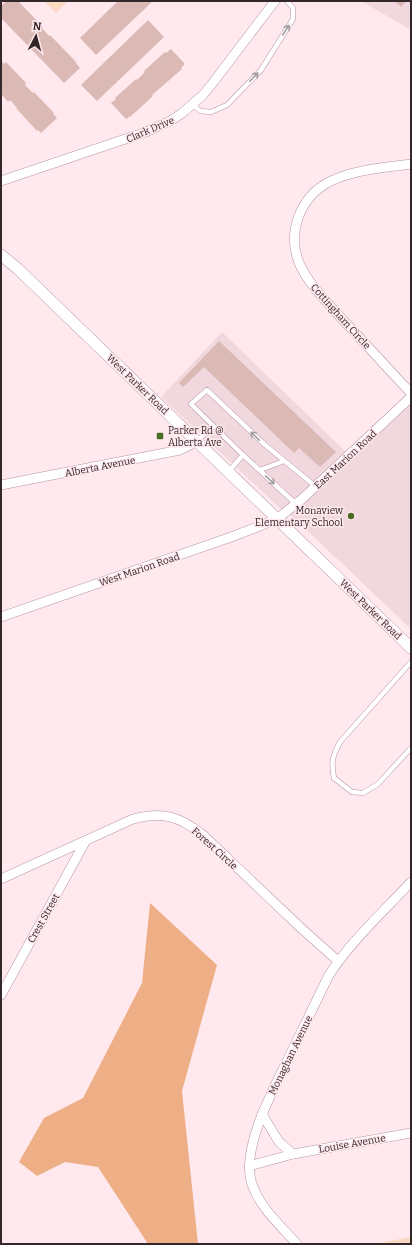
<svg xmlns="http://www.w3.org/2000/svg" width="412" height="1245" viewBox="0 0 412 1245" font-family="Bitter,serif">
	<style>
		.built { fill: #f1d8de }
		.green { fill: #fad9c4 }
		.forest { fill: #eeaf87 }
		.building { fill: #dbb9b4 }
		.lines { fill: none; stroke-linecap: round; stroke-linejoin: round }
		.service-casing { stroke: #b6969d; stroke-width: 5.5 }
		.minor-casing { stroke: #b6969d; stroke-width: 10 }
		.tertiary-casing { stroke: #b6969d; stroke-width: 12 }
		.service { stroke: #fff; stroke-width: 4.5 }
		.minor { stroke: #fff; stroke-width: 9 }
		.tertiary { stroke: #fff; stroke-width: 11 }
		.oneway { stroke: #a49e9f }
		.poi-dot { fill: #4b6c23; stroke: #ffe9ee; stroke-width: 1.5 }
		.labels { text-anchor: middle; stroke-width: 3; stroke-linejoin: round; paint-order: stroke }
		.street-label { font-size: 10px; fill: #34272a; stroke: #ffe9ee }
		.poi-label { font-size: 10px; fill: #34272a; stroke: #ffe9ee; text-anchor: start }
	</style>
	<rect width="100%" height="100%" fill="#ffe9ee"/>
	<g class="built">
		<path d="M361 1H411V30Z"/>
		<path d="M222 332 346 452 411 402V629L296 520 287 512 285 513 161 397Z"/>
	</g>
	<g class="green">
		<path d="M44 1H68L56 13Z"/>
		<path d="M411 1237V1244H374Z"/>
	</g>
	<path class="forest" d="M150 903 217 965 182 1091 198 1244H148L98 1167 65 1162 37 1176 19 1162 44 1118 83 1098 142 983Z"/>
	<g class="building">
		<path d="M6 1H18L43 27 42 28 49 36 50 35 76 62V63L80 68 64 83 1 18V6Z"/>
		<path d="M118 1H153L96 55 80 38Z"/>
		<path d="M394 1H406L401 7Z"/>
		<path d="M148 20 164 37 97 101 81 85Z"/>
		<path d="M171 49 185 64 181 68 182 69 152 95 153 96 130 117H129L126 119 111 103 116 99 115 98 136 79 137 80 145 72 144 71 165 52 166 53Z"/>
		<path d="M1 60 4 64 6 62 26 83 25 85 33 93 34 92 54 113 53 114 57 118 41 133 38 130 37 131 16 108H17L10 100 8 102 1 94Z"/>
		<path d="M219 341 336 452 320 467 299 448 294 453 204 367 183 387 179 383Z"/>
	</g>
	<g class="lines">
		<g class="service-casing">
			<g id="service">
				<path d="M193 105 200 111 211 112 227 105 261 70 293 19V8L287 1"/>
				<path d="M197 441 213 426"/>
				<path d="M260 470 284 461"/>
				<path d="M228 472 243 455"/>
				<path d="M296 504 243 455 191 404 207 390 264 444 315 486"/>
				<path d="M411 662 340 742C332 757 331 761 334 778L352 792 363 793 378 784 411 748"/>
			</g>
		</g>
		<g class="minor-casing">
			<g id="minor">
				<path d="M411 164C384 168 356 169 331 181 300 196 286 233 300 265 310 286 328 303 343 320 366 344 388 369 411 393"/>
				<path d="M1 181 146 132 170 121 181 114 203 95 215 80 275 1"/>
				<path d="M1 485 180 450 197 441"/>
				<path d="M1 617 234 536 277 519 302 499 411 397"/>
				<path d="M1 879 133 819C162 811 179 816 203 835L302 929 338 961"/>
				<path d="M1 995 85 842"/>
				<path d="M262 1114 279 1142 293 1154 411 1133"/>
				<path d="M249 1166 293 1154"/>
				<path d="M297 1244C280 1225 258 1206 251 1181 242 1144 275 1087 290 1055 303 1028 316 1002 329 975 351 941 383 912 411 882"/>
			</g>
		</g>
		<g class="tertiary-casing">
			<path id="tertiary" d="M1 255 18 269 411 648"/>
		</g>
		<use href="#service" class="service"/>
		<use href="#minor" class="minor"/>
		<use href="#tertiary" class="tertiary"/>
	</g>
	<defs><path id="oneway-shaft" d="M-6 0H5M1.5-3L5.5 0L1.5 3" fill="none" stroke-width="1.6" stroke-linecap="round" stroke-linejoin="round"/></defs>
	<g class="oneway">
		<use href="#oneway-shaft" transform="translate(286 30) rotate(-57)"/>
		<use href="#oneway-shaft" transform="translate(254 77) rotate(-46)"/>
		<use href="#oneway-shaft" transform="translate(255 436) rotate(-136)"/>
		<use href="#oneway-shaft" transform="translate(270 480) rotate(43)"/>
	</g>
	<g class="poi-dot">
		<rect x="156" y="432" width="8" height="8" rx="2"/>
		<circle cx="351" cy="516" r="4"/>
	</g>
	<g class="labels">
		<g class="street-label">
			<text transform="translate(150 129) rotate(-23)" y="4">Clark Drive</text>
			<text transform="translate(341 316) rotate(48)" y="4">Cottingham Circle</text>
			<text transform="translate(138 384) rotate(44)" y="4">West Parker Road</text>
			<text transform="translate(345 459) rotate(-43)" y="4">East Marion Road</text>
			<text transform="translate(100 466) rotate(-11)" y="4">Alberta Avenue</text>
			<text transform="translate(139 569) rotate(-19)" y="4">West Marion Road</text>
			<text transform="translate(371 609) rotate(44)" y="4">West Parker Road</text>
			<text transform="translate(215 848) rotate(42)" y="4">Forest Circle</text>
			<text transform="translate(43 918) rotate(-61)" y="4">Crest Street</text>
			<text transform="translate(290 1055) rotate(-64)" y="4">Monaghan Avenue</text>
			<text transform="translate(352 1143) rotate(-10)" y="4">Louise Avenue</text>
		</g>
		<g class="poi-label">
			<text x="168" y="434">Parker Rd @<tspan x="168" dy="12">Alberta Ave</tspan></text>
			<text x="343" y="514" text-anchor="end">Monaview<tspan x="343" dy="12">Elementary School</tspan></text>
		</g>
	</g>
	<rect width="412" height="1245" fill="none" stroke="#34272a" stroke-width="4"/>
	<g transform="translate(36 36) rotate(6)" stroke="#ffe9ee" stroke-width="3" paint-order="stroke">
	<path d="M0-3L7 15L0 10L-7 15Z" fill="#34272a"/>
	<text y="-6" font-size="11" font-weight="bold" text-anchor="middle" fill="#34272a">N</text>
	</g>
</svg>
